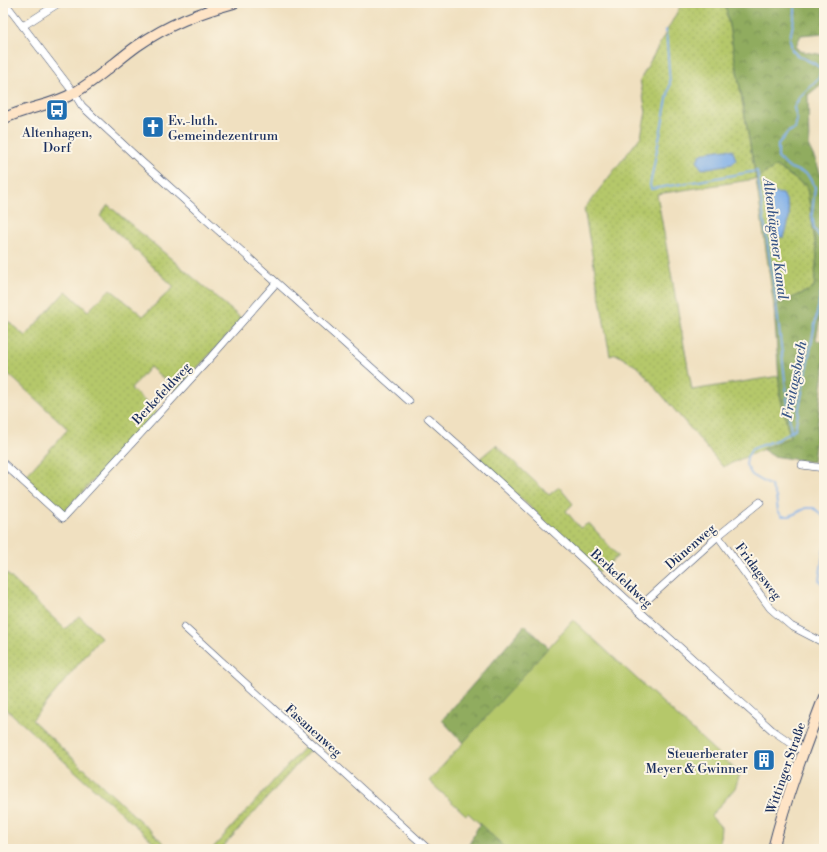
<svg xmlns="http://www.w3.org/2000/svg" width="827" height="852" viewBox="0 0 827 852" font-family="'Libre Bodoni',serif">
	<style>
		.grass { fill: url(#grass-dots); stroke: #687c64 }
		.forest { fill: url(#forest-crowns); stroke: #566e5e }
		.garden { fill: #b5c86b; stroke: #687c64 }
		.water { fill: #7dade7; stroke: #4c6ea2 }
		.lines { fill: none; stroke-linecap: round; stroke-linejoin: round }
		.stream { stroke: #7dade7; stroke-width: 2 }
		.street-casing { stroke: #3b4a6d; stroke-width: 8 }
		.secondary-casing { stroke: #3b4a6d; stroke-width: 12 }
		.street { stroke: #fff; stroke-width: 7 }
		.secondary { stroke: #fee4c6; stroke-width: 10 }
		.labels { text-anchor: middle; stroke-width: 4; stroke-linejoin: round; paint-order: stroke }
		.poi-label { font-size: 13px; fill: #1b2f5e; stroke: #fcf5e5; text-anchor: start }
		.street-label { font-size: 13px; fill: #1b2f5e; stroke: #fcf5e5 }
		.water-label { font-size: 14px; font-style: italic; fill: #385587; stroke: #fcf5e5 }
	</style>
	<defs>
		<pattern id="grass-dots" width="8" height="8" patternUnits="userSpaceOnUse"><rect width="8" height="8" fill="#b5c86b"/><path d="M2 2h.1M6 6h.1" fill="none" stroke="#9bac5f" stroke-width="1.8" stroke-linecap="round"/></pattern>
		<pattern id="forest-crowns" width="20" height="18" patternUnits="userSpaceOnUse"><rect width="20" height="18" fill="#90ac5f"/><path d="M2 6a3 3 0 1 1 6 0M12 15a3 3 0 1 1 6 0" fill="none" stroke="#758c52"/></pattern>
	</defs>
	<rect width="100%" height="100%" fill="#fcf5e5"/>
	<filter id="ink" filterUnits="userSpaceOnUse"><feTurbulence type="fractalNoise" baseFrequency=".025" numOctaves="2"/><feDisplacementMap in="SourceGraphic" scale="8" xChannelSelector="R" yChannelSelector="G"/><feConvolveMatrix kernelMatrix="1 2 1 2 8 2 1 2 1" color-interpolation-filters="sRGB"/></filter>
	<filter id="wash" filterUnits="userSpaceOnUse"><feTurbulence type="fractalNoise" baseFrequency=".012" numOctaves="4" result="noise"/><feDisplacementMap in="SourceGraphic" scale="16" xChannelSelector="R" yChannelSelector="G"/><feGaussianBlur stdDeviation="0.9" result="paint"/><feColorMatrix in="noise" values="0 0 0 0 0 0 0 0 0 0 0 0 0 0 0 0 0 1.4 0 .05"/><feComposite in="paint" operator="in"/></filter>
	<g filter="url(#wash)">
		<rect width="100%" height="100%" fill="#f0e0c0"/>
		<g class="grass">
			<path d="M682 3H725L756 179 776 166 807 187 817 255 814 288 774 306 756 179 657 194 692 390 779 376 780 395 790 437 723 467 639 368 616 354 610 356 584 209 641 136 646 112 640 80Z"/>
			<path d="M108 205 242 319 177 390 150 367 131 389 157 412 63 513 24 478 68 429 3 369V317L25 336 66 291 88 311 110 289 143 316 174 287 100 216Z"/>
			<path d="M496 445 549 495 559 487 573 504 566 511 580 528 589 523 618 556 599 572 479 459Z"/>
			<path d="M3 570 65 629 79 616 101 637 32 720 170 849H161L3 706Z"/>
			<path d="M307 744 312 748 221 849H212Z"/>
		</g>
		<g class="forest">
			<path d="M725 3H824V33L801 35 796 46 799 51 824 55V82L808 95 809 147 816 161 824 184V296L816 340 824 342V372L813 462 773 456 762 449 790 437 780 395 774 306 814 288 817 255 807 187 776 166 756 179Z"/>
			<path d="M525 625 549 648 463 743 442 720Z"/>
			<path d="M480 824 507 849H466C472 841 474 832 480 824Z"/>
		</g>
		<path class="garden" d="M573 620 740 774 735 788 711 816 721 827 719 849H507L468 813 466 815 429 781Z"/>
		<g class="water">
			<path d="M726 149 732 150 734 154 736 160 732 164 702 169 699 165 697 160 700 155 706 152Z"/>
			<path d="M775 193 783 194C792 211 790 219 784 237H775L770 210 769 196Z"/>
		</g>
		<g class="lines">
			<g class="stream">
				<path d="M795 3V13L790 39 792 50 797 55 815 64 821 69 819 78 799 98 794 108 797 119 795 129 788 132 778 144V158L788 167 807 174 815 187 812 214 814 228 824 244"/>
				<path d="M666 30 670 84 650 185 651 189 757 171 776 302 791 432"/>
				<path d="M824 277 795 429 779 439 752 449 747 457 746 465 752 475 771 486 774 492 776 497 778 511 782 516H790L806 508H814L824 517"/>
				<path d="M824 549 819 580 824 586"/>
			</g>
		</g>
	</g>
	<g filter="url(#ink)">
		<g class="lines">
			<g class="street-casing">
				<g id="street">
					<path d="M5 3 74 93 82 106 143 163 409 401"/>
					<path d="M23 26 59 3"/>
					<path d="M428 418 471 456 637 609 772 730 804 752"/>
					<path d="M3 463 63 518 211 357 276 283"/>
					<path d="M802 465 824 468"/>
					<path d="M718 536 770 608 791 626 824 643"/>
					<path d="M637 609 718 536 760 502"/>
					<path d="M184 627 312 744 428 849"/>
				</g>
			</g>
			<g class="secondary-casing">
				<g id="secondary">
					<path d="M3 119C26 107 52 106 74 93 97 80 116 61 137 46 169 24 198 13 234 3"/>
					<path d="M773 849C786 797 805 747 824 697"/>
				</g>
			</g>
			<use href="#street" class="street"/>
			<use href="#secondary" class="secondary"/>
		</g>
	</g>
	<defs>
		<g id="bus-square" transform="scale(1.15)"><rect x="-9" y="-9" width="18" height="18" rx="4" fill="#1f6fb2" stroke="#fcf5e5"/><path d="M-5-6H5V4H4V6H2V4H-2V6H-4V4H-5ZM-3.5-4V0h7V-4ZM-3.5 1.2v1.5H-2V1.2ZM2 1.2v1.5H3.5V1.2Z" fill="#fff"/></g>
		<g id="church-square" transform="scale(1.15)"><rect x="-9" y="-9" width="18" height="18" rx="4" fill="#1f6fb2" stroke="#fcf5e5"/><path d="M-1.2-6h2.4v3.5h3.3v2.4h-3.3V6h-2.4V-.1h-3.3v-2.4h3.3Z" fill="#fff"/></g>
		<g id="building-square" transform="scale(1.15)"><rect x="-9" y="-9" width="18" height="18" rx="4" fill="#1f6fb2" stroke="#fcf5e5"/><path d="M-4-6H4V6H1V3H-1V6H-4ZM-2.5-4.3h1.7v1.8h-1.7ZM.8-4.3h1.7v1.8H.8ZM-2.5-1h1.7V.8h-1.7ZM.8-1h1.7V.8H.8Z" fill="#fff"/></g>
	</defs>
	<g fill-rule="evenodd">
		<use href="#bus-square" x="57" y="110"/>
		<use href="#church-square" x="153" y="127"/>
		<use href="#building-square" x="764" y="760"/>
	</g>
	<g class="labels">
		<g class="poi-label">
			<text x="168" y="125">Ev.-luth.<tspan x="168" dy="15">Gemeindezentrum</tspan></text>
			<text x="57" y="137" text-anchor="middle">Altenhagen,<tspan x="57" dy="15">Dorf</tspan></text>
			<text x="748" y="758" text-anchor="end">Steuerberater<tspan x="748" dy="15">Meyer &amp; Gwinner</tspan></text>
		</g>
		<g class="street-label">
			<text transform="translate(161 393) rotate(-47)" y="5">Berkefeldweg</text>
			<text transform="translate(690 546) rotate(-41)" y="5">Dünenweg</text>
			<text transform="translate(759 571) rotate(53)" y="5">Fridagsweg</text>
			<text transform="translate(622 578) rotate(43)" y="5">Berkefeldweg</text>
			<text transform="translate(314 730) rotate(42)" y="5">Fasanenweg</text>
			<text transform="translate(785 768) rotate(-71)" y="5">Wittinger Straße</text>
		</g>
		<g class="water-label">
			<text transform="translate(776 239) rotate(83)" y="5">Altenhägener Kanal</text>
			<text transform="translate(794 380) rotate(-79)" y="5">Freitagsbach</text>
		</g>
	</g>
	<rect width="827" height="852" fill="none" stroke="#fcf5e5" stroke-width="16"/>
</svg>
